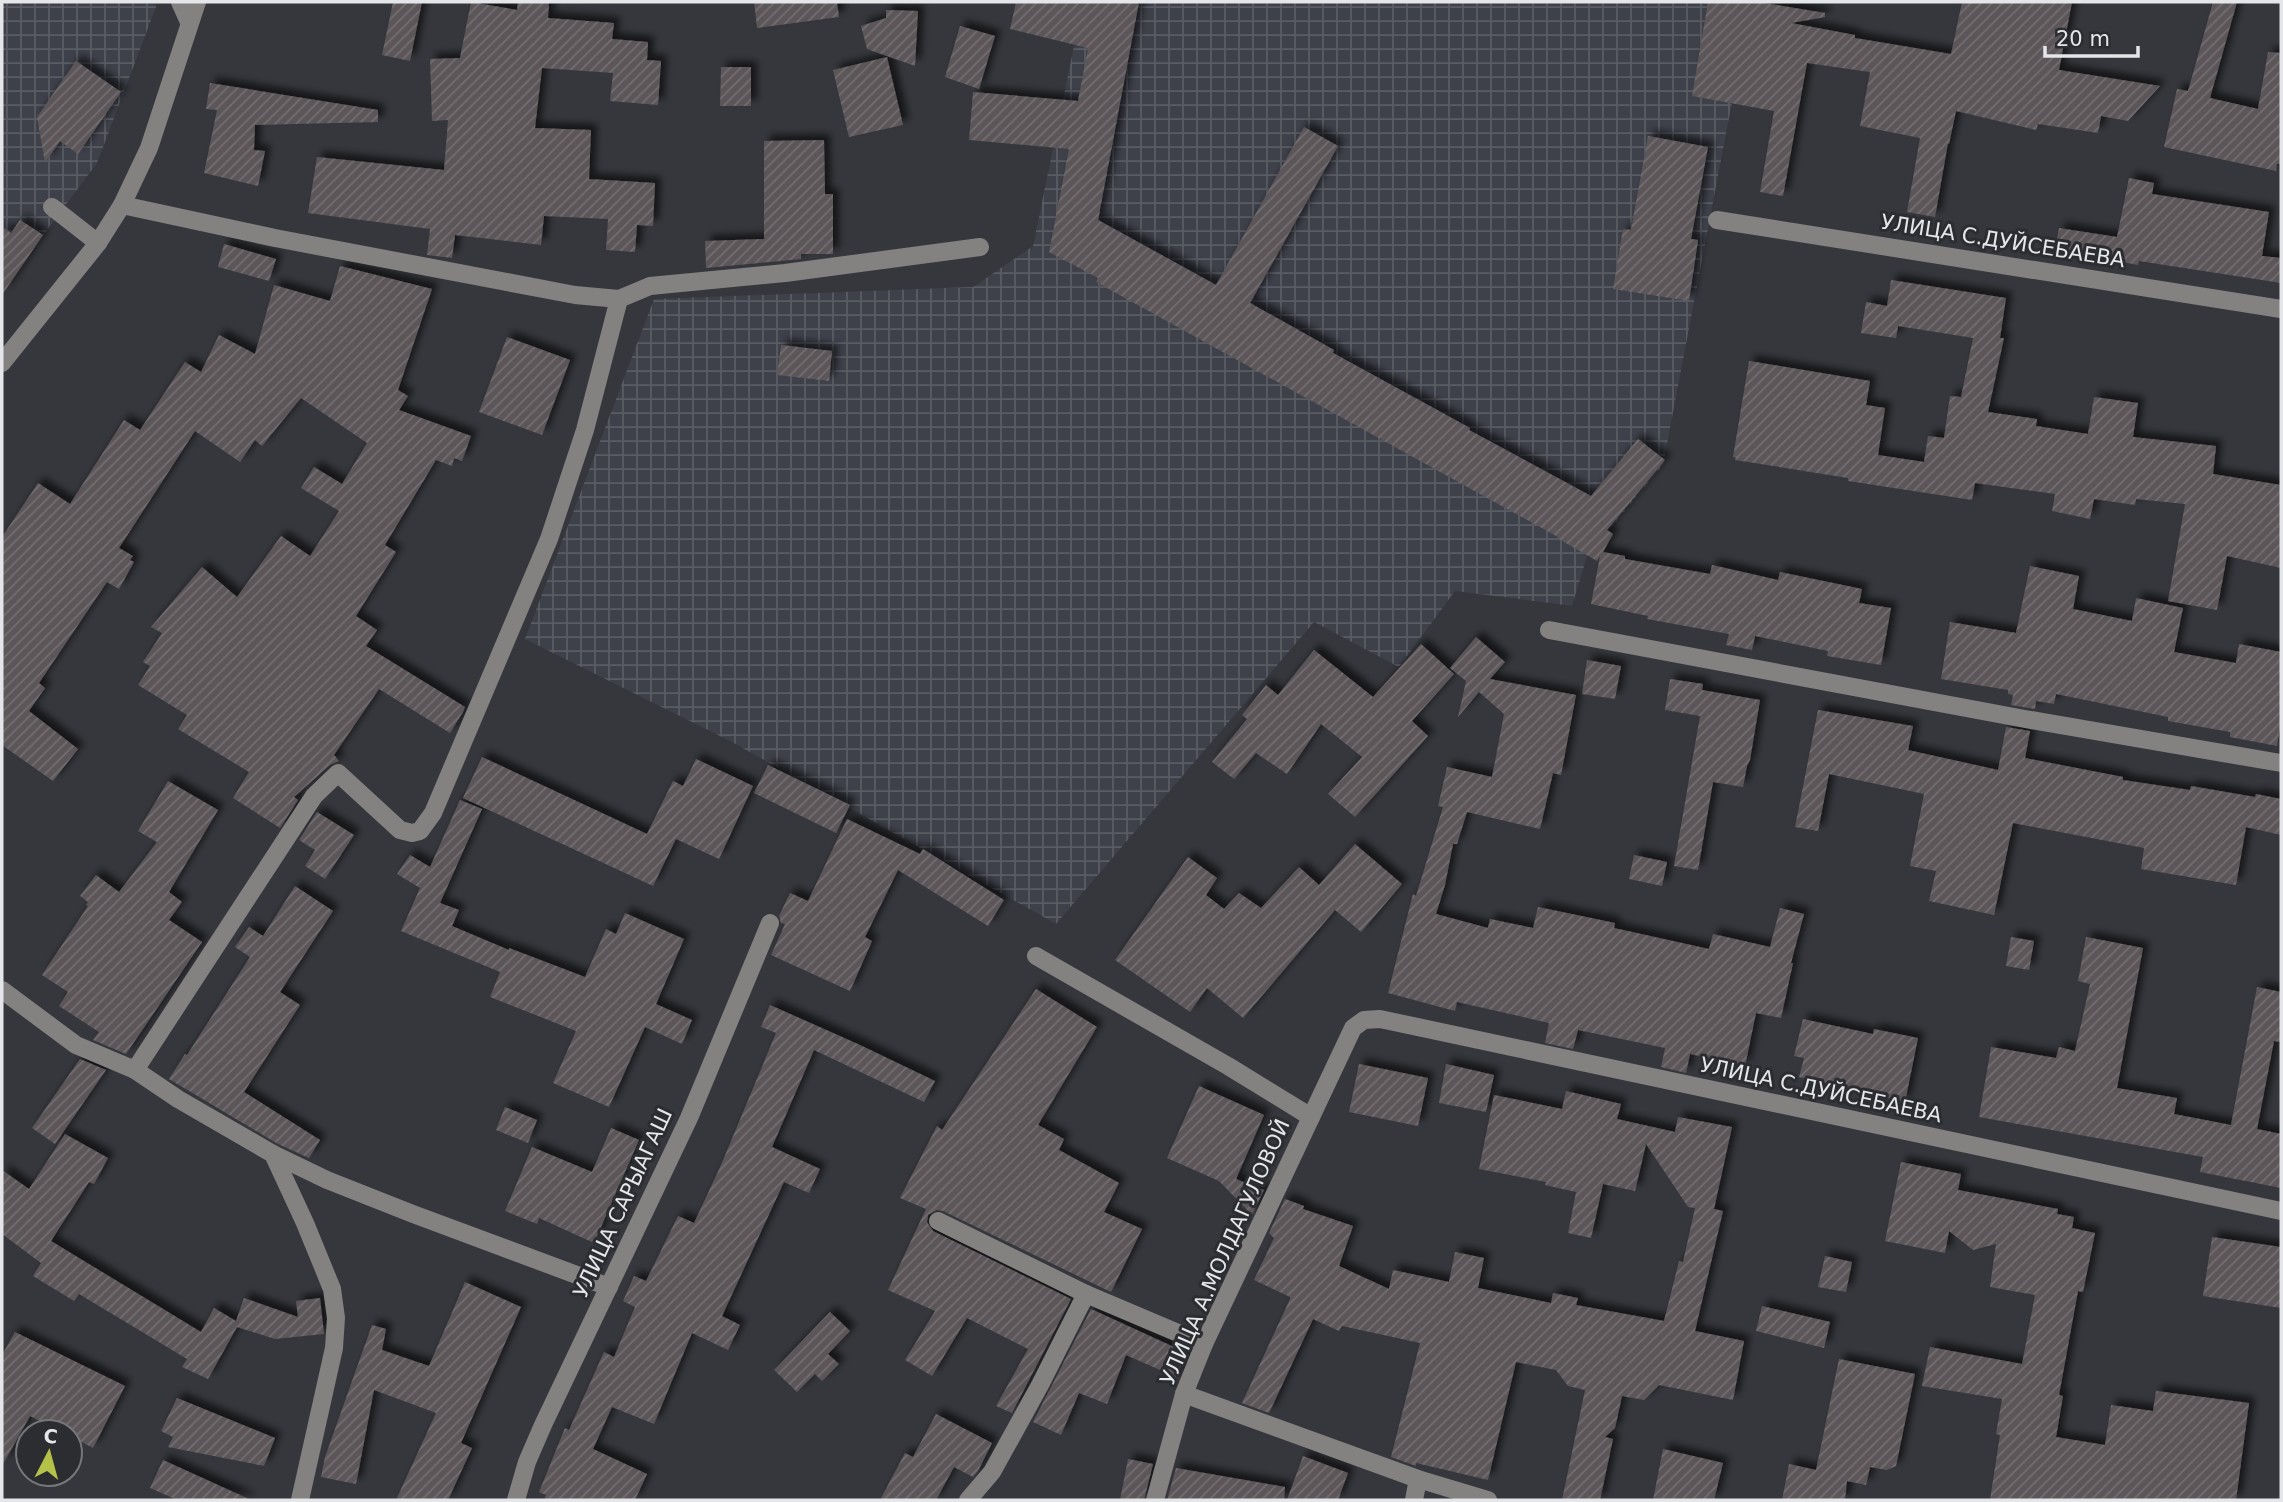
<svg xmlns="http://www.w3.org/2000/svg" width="2283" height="1502" viewBox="0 0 2283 1502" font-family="'DejaVu Sans',sans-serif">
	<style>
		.industrial { fill: url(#industrial-grid) }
		.building { fill: url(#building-hatch); filter: url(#shadow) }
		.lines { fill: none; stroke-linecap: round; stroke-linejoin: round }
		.minor { stroke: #848181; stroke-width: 18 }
		.labels { text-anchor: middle; stroke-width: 6; stroke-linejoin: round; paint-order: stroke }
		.street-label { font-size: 21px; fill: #e5e6e9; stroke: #2c2d31 }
	</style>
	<defs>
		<pattern id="industrial-grid" width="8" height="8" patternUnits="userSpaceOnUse" patternTransform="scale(1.75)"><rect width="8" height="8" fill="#3e404a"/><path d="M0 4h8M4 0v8" fill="none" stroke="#5a5c64"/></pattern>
		<pattern id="building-hatch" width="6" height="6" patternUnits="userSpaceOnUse" patternTransform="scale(1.75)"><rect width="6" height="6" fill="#5b5659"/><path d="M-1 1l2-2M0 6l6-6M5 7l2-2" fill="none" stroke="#726e71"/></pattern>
		<filter id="shadow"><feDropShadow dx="6" dy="-6" stdDeviation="3.5" flood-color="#0009"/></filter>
	</defs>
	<rect width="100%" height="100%" fill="#36373c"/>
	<g class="industrial">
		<path d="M2 2H155L156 7 97 163 2 290Z"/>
		<path d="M1083 2H1751L1663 465 1587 556 1572 606 1455 591 1399 667 1314 622 1056 924 732 742 525 639 654 299 973 287 1033 246Z"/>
	</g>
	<g class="building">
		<path d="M393 2H422L410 61 382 55Z"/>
		<path d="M471 2 517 10 518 2H549L548 18 614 23 612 39 648 42 647 60 661 61 658 105 610 101 613 73 542 68 535 128 591 130 589 179 655 183 653 226 637 225 635 252 606 250 608 219 544 216 541 245 455 235 452 258 427 255 430 229 308 213 317 157 444 170 448 120 432 121 430 59 460 58Z"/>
		<path d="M754 2H837L839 17 757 28Z"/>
		<path d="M1016 2H1139L1098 220 1216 285 1304 127 1338 146 1250 303 1334 350 1333 353 1470 428 1469 430 1591 496 1638 439 1665 460 1607 530 1613 534 1603 552 1625 556V559L1710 574 1712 565 1778 580 1780 572 1862 589 1859 603 1891 608 1881 665 1827 656 1828 651 1755 636 1752 650 1726 645 1729 634 1647 619 1648 616 1591 604 1600 556 1597 561 1557 538 1558 537 1096 282 1098 278 1049 252 1069 149 969 140 973 92 1078 101 1088 48 1010 29Z"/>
		<path d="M1708 2H1759L1825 13V17L1791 23 1855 35V38L1951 54 1962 2H2072L2059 70 2160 86 2128 121 2101 116 2098 133 2038 124 2036 130 1956 111 1949 144 1948 143 1935 217 1907 212 1920 138 1860 126 1870 72 1807 63 1783 196 1760 192 1774 111 1692 96Z"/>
		<path d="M2213 2H2237L2210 98 2258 109 2268 52 2281 53V164H2277L2276 171 2164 147 2177 89 2188 91Z"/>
		<path d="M886 10 918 11 915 66 867 49 861 26 886 18Z"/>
		<path d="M960 26 995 36 979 89 945 77Z"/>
		<path d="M887 57 903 125 849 137 833 70Z"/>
		<path d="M76 61 121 92 78 154 60 141 45 163 37 117Z"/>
		<path d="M721 67H751V106H720Z"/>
		<path d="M210 83 378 110V122L255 125 254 150 265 151 258 186 204 173 217 110 206 109Z"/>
		<path d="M1648 136 1708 147 1691 239 1698 240 1689 301 1613 289 1623 229 1631 230Z"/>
		<path d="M824 140 825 194H833V254H801V259L706 268 705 241 764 239V141Z"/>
		<path d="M2129 178 2154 183 2152 194 2269 212 2262 256 2281 258V283L2139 261 2138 265 2055 249 2059 228 2117 237Z"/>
		<path d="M20 220 43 235 2 295V227L11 233Z"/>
		<path d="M224 244 276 259 269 281 218 267Z"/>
		<path d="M340 266 432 289 398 390 408 396 399 410 471 436 462 461 454 458 452 466 436 460 385 545 396 552 356 616 377 630 366 646 465 707 463 712 450 733 379 689 334 755 339 761 330 765 294 797 298 800 280 828 233 798 249 772 178 729 187 715 138 685 150 666 143 662 162 633 151 627 202 567 237 597 281 536 310 556 339 511 301 488 314 467 342 484 367 443 301 398 262 446 255 440 240 462 195 431 119 548 133 556 130 560 134 562 119 589 107 582 39 683 45 688 29 711 78 749 53 781 2 745V537L38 483 70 504 124 420 140 430 185 362 201 372 219 335 255 354 274 285 330 301Z"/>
		<path d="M1891 280 2006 298 2000 338H2004L1988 412 2037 419 2036 426 2088 434 2094 397 2138 403 2133 437 2216 446 2213 474 2281 485V568L2227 556 2217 610 2168 601 2185 504 2136 499 2135 505 2094 499 2090 519 2052 511 2055 494 1975 483 1972 500 1848 481V478L1735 460 1736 458 1733 457 1749 361 1870 381 1866 405 1885 408 1878 455 1924 462 1928 436 1944 438 1950 396 1961 397 1973 338 1898 326 1896 338 1861 333 1866 302 1887 306Z"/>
		<path d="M507 337 570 360 542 435 479 412Z"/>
		<path d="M781 345 832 351 829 381 777 375Z"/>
		<path d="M2030 566 2079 576 2073 609 2132 621 2136 598 2183 608 2174 652 2236 663 2239 644 2281 652V722L2277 746 2230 737V732L2168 721V717L2056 694 2054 704 2036 701 2035 709 2011 705 2013 695 2008 694V690L1941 679 1950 622 2016 633Z"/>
		<path d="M1476 637 1505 662 1490 679 1576 695 1561 775 1553 773 1540 829 1467 812 1457 844H1453L1445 885 1436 914 1488 928 1490 919 1533 928 1538 907 1615 923 1614 928 1709 949 1713 934 1770 947 1780 908 1804 914 1791 963H1793L1781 1018 1756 1013 1745 1066 1690 1054 1686 1073 1661 1067 1665 1048 1578 1030 1573 1049 1545 1043 1549 1023 1457 1002 1455 1011 1388 993 1413 894 1416 896 1443 807 1438 806 1447 767 1492 777 1504 714 1479 692 1458 717 1466 681 1450 668Z"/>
		<path d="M1421 644 1454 674 1412 721 1428 736 1355 817 1328 794 1362 757 1321 724 1287 774 1256 753 1234 779 1212 762 1247 719 1242 715 1266 685 1278 695 1314 650 1373 697Z"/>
		<path d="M1587 660 1621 666 1615 699 1582 694Z"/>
		<path d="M1670 679 1703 684 1702 690 1760 700 1750 760 1747 766 1743 787 1713 782 1698 870 1674 866 1700 716 1665 710Z"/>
		<path d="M1818 710 1913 726 1908 750 1998 770 2006 727 2030 731 2025 758 2123 777V780L2190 790 2191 786 2255 797 2256 794 2281 799V835L2246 827 2236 885 2141 869 2144 848 2013 823 1994 915 1929 901 1936 871 1910 866 1924 794 1829 774 1818 831 1795 827Z"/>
		<path d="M482 757 647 834 673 781 683 786 696 759 753 786 719 859 676 839 653 886 463 798Z"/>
		<path d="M768 765 850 805 836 833 754 793Z"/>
		<path d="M168 781 218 810 169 892 182 902 169 920 202 942 126 1054 93 1040 99 1032 59 1006 68 992 42 975 88 906 86 905 88 902 80 896 96 875 119 892 157 842 138 831Z"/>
		<path d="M460 800 482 809 440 903 459 910 452 926 509 950V948L585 977 606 929 616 934 625 913 684 939 656 1004 692 1020 682 1044 645 1027 609 1107 553 1083 576 1031 490 997 500 972 401 931 420 888 397 874 410 855 430 867Z"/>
		<path d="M317 812 354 835 325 879 305 866 315 850 299 840Z"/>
		<path d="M847 819 920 854 923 849 1004 900 988 926 898 870 865 937 872 941 850 991 771 955 785 924 781 923 779 916 790 893 808 901Z"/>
		<path d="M1355 844 1402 884 1361 932 1335 910 1243 1018 1207 988 1190 1012 1115 960 1188 857 1217 878 1206 895 1224 909 1239 893 1261 908 1299 867 1319 885Z"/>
		<path d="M1634 855 1667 862 1662 886 1629 879Z"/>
		<path d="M295 886 333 911 280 992 300 1005 244 1092 320 1140 309 1158 278 1144 169 1079 185 1054 187 1055 250 957 235 947 249 927 263 936Z"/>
		<path d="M2011 937 2034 941 2029 970 2006 966Z"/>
		<path d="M2086 937 2143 948 2117 1088 2177 1098 2174 1114 2231 1125 2257 987 2281 992V1042L2274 1041 2257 1129 2281 1134V1188L2200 1172 2203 1157 1979 1117 1991 1047 2056 1058 2059 1047 2075 1051 2090 984 2078 981Z"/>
		<path d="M1036 989 1097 1027 1038 1125 1064 1139 1059 1150 1119 1183 1104 1212 1142 1229 1111 1292 943 1211 937 1210 928 1215 927 1222 933 1231 1071 1299 1012 1413 996 1406 1028 1349 967 1318 932 1376 905 1360 935 1311 888 1290 926 1209 900 1198 937 1126 942 1130Z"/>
		<path d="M770 1005 860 1045 935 1081 924 1102 814 1050 772 1147 820 1169 809 1193 784 1182 722 1316 740 1325 728 1350 692 1333 654 1424 612 1407 593 1449 647 1474 635 1500H544L546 1495 539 1492 565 1428 569 1430 604 1352 614 1357 635 1307 623 1301 634 1276 646 1281 678 1216 694 1223 721 1165 776 1033 761 1027Z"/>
		<path d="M1803 1019 1873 1034 1874 1029 1918 1038 1905 1102 1799 1077 1804 1058 1794 1056Z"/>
		<path d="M80 1059 106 1070 55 1144 32 1128Z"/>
		<path d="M1359 1064 1428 1078 1418 1126 1349 1112Z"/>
		<path d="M1446 1064 1494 1075 1486 1112 1439 1103Z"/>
		<path d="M1199 1086 1264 1115 1236 1179 1264 1190 1252 1215 1219 1181 1167 1158Z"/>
		<path d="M1566 1091 1621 1104 1617 1119 1675 1132 1678 1117 1732 1127 1714 1209 1723 1211 1695 1331 1744 1341 1733 1400 1659 1385 1644 1400 1622 1396 1615 1428 1605 1437 1613 1439 1600 1500H1562L1585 1390 1568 1386 1556 1370 1516 1362 1488 1480 1416 1463V1466L1391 1457 1420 1343 1342 1326 1339 1331 1313 1319 1269 1413 1242 1403 1290 1299V1297L1254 1280 1274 1238 1269 1233 1285 1199 1304 1206 1303 1209 1353 1226 1339 1266 1389 1289 1393 1270 1449 1282 1455 1252 1484 1258 1478 1288 1551 1303 1553 1293 1578 1298 1576 1305 1664 1321 1679 1261 1683 1262 1695 1208 1688 1207 1646 1144 1635 1191 1603 1184 1591 1238 1568 1233 1576 1192 1545 1185 1546 1182 1479 1169 1494 1095 1562 1109Z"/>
		<path d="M505 1107 537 1120 528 1143 496 1130Z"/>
		<path d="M611 1128 639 1140 594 1243 539 1218 537 1224 505 1211 532 1147 592 1172Z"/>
		<path d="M65 1134 108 1158 94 1184 89 1182 51 1241 201 1332 214 1308 236 1321 244 1298 298 1317 296 1301 320 1298 324 1334 275 1339 237 1327 208 1379 182 1367 187 1359 79 1294 74 1301 33 1276 41 1263 2 1234V1170L29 1189Z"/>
		<path d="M1901 1162 1961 1174 1958 1190 2058 1209 2057 1214 2074 1217 2072 1228 2095 1233 2083 1292 2078 1291 2059 1395 2063 1396 2056 1437 2105 1445 2111 1405 2153 1411 2156 1391 2249 1403 2236 1500H1990L2000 1435 1996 1434 2002 1399 1922 1386 1930 1347 2022 1364 2035 1295 1990 1287 1996 1244 1973 1250 1949 1231 1945 1253 1885 1241Z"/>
		<path d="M2212 1237 2281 1247V1308L2203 1296Z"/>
		<path d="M1825 1256 1852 1262 1846 1292 1818 1287Z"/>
		<path d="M465 1282 521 1307 461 1443 472 1448 448 1500H396L436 1413 374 1390 356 1484 321 1477 325 1457 372 1325 386 1329 382 1350 429 1366Z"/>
		<path d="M1762 1306 1830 1322 1824 1348 1756 1331Z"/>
		<path d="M1091 1309 1187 1353 1176 1377 1126 1355 1107 1404 1079 1393 1061 1435 1033 1422Z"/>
		<path d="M830 1312 850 1331 828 1354 839 1364 822 1381 815 1374 797 1392 774 1370Z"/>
		<path d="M15 1332 125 1386 93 1448 70 1436V1432H62L30 1416 2 1466V1355Z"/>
		<path d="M1839 1359 1915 1374 1896 1466 1887 1470 1870 1467 1866 1485 1847 1481 1845 1500H1782L1789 1464 1816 1470Z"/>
		<path d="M177 1398 275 1438 264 1466 168 1447 173 1437 161 1431Z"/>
		<path d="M936 1414 992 1443 978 1471 973 1477 954 1467 936 1500H880L905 1453 913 1457Z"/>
		<path d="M1663 1449 1723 1463 1714 1500H1653Z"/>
		<path d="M1303 1456 1348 1473 1338 1500H1287Z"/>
		<path d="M1128 1459 1153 1464 1144 1500H1120Z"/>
		<path d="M163 1460 251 1500H177L150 1488Z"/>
		<path d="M1176 1468 1285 1487 1284 1500H1167Z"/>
	</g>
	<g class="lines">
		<g class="minor">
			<path d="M180 2 189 22"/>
			<path d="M122 205 275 238 575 295 619 299 650 286 785 273 980 247"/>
			<path d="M52 207 98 243"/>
			<path d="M1717 220 2281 309"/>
			<path d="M2 363 98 243 122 205 149 148 197 2"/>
			<path d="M1549 630 2025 719 2281 763"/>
			<path d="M1036 956 1228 1066 1311 1117"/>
			<path d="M2 990 76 1045 135 1070 178 1099 273 1154 327 1180 413 1214 609 1287"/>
			<path d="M135 1070 314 796 338 773 400 830 412 833 420 831 433 813 549 539 585 430 619 299"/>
			<path d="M273 1154 305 1223 332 1289 336 1318 334 1348 300 1500"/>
			<path d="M938 1221 1086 1294 1204 1344"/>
			<path d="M1184 1394 1418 1479 1488 1500"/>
			<path d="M516 1500 527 1462 543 1425 689 1118 770 923"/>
			<path d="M968 1500 992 1472 1040 1385 1086 1294"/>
			<path d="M1155 1500 1184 1394 1204 1344 1353 1028 1364 1020 1380 1019 2281 1211"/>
			<path d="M1414 1500 1418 1479"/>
		</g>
	</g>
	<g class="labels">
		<g class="street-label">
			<text transform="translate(2003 241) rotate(9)" y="7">УЛИЦА С.ДУЙСЕБАЕВА</text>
			<text transform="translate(1821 1090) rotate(12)" y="7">УЛИЦА С.ДУЙСЕБАЕВА</text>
			<text transform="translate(623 1203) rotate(-65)" y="7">УЛИЦА САРЫАГАШ</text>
			<text transform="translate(1225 1252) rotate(-66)" y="7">УЛИЦА А.МОЛДАГУЛОВОЙ</text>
		</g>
	</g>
	<rect width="2283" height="1502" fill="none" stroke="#e5e6e9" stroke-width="7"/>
	<g transform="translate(49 1453) rotate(6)"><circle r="33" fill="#2c2d31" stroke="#76777b" stroke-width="2"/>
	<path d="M0-5L12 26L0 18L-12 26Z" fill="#b5c24a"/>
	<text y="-10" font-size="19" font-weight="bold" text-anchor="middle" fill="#e5e6e9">С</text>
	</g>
	<path d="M2045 46v10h93v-10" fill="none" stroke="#e5e6e9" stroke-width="3.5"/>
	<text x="2056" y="46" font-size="21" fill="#e5e6e9" stroke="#2c2d31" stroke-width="5" paint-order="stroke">20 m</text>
</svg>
